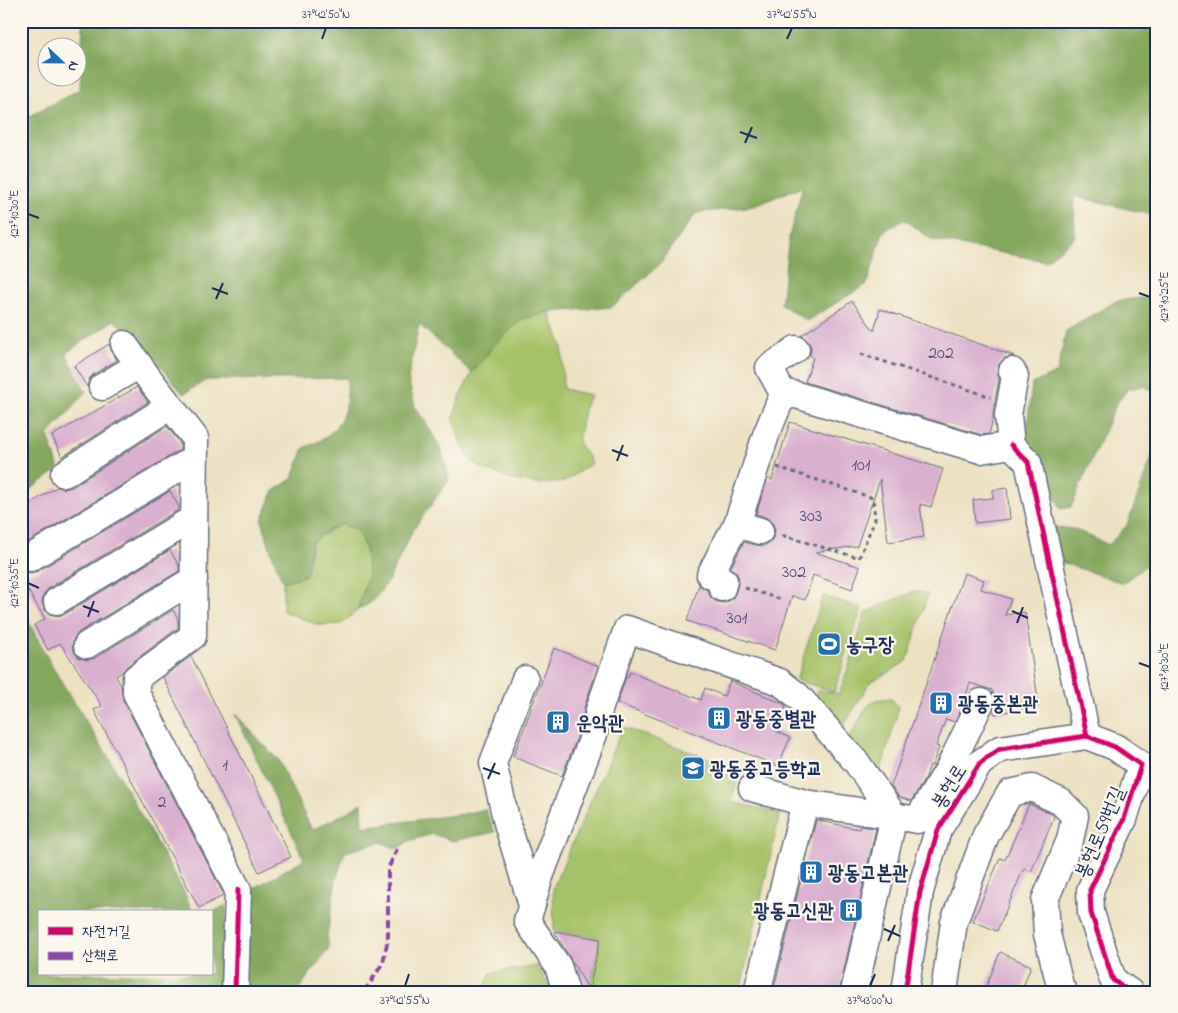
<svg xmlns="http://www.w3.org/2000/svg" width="1178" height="1013" viewBox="0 0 1178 1013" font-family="'Indie Flower','Poor Story',sans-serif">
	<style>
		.green { fill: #a6c268; stroke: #607863 }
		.forest { fill: #84a85c; stroke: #506c5d }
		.building { fill: #dbafd0 }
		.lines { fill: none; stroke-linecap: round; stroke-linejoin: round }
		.minor-casing { stroke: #646d81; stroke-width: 29 }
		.path { stroke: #646d81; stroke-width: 3; stroke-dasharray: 4 4; stroke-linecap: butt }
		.minor { stroke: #fff; stroke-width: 26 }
		.quiet { stroke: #8e44ad; stroke-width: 4; stroke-dasharray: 8 4; stroke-linecap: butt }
		.cycleway-casing { stroke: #fbf7ec; stroke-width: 8 }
		.cycleway { stroke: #d6006c; stroke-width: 5 }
		.ticks { fill: none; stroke: #1b2f5e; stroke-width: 2 }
		.labels { text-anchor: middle; stroke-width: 4.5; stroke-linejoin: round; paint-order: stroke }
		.number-label { font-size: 18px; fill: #4b4f7a }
		.poi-label { font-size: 20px; font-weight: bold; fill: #1b2f5e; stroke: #fbf7ec; text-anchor: start }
		.street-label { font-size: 20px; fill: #1b2f5e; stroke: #fbf7ec }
		.neatline { fill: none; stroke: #1b2f5e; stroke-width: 2 }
		.ticks-label { font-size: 12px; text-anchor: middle; fill: #1b2f5e }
	</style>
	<rect width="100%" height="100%" fill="#fbf7ec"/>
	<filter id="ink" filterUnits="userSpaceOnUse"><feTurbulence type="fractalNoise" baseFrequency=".02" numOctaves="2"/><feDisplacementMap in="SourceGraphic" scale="10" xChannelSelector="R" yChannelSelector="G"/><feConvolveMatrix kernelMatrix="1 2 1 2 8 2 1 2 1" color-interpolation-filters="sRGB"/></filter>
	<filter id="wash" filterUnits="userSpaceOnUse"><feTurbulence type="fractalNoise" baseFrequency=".0096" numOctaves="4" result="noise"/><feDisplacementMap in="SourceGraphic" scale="20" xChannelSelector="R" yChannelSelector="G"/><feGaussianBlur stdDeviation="1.12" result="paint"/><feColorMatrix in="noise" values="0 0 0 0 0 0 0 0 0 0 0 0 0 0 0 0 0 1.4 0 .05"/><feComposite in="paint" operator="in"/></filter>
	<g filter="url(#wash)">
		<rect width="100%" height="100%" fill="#ede1c1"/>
		<g class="green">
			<path d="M549 312 562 346 563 389 591 395 585 405 578 442 592 463 564 482 540 484 509 479 477 466 470 459 460 442 453 418 462 392 472 373 496 343 522 319Z"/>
			<path d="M342 524 357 530 365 548 368 574 358 610 341 624 318 625 283 611V582L306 575 312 542 329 530Z"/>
			<path d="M916 591 928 594 907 661 886 674 870 682 840 732 811 705 817 690 839 694 851 660 865 613 891 601Z"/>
			<path d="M823 596 862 608 834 692 796 680Z"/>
			<path d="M891 698 898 707 896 719 877 782 845 745 867 707 875 700Z"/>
			<path d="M623 727 741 770 731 802 780 813 740 992H589L600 939 554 931 553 888Z"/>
			<path d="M537 966 553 992H482L491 973Z"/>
		</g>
		<g class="forest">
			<path d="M83 21H1157V216L1074 196 1075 237 1046 261 932 240 904 219 883 232 867 284 807 321 781 304 789 237 803 186 754 206 696 213 661 263 612 307 549 312 522 319 496 343 472 373 419 324 408 379 415 407 427 424 442 452 449 480 413 530 388 581 373 601 358 610 368 574 365 548 357 530 341 524 329 530 312 542 306 575 283 582 272 554 262 521 273 492 293 478 304 448C311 445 320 441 326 437 346 420 348 403 347 378L207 380 183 394 154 357 114 320 66 353 86 392 48 435 59 469 21 496V121L80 89Z"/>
			<path d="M1157 296V558L1152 561 1123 583 1061 562 1053 527 1074 529 1109 545 1127 525 1153 454 1156 392 1143 386 1128 389 1116 404 1071 507 1061 509 1026 438 1032 384 1057 372 1066 331 1116 301Z"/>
			<path d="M21 608 53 668 107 755 184 892 193 912H39V974H211V913L226 905 224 992H21Z"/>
			<path d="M235 714 278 760 312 830 344 814 362 803 363 827 463 814 485 809 495 832 453 841 432 834 409 841 397 849 381 842 345 852 336 880 327 936 329 948 298 990 294 992H242L243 895 304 859Z"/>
		</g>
		<g id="blocks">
			<g class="building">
				<path d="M852 301 874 331 880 309 1014 356 1005 358 999 364 997 372 999 379 993 412V419L989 434 982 435 805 382 813 358 810 355 811 347 808 341 802 335Z"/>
				<path d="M109 344 112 352 117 360 94 374 89 379 87 387 74 366Z"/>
				<path d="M137 387 148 402 62 457 52 436Z"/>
				<path d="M790 422 943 469 931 507 920 504 924 537 888 542 880 479 857 546 815 552 860 567 852 589 813 575 805 600 792 596 775 650 687 621 699 585 707 590 711 598 717 602 725 603 732 599 736 592 739 578 736 572 731 568 734 561 744 542 756 545 763 546 770 542 774 536 775 528 771 521 765 517 756 514 768 478 772 480Z"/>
				<path d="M167 426 180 443V450L21 546V509L57 487 64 489 72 487Z"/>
				<path d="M1007 488 1010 519 975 523 973 500 993 498V490Z"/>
				<path d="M170 491 179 507V509L49 588 44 594 42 602 44 609 49 614 58 616 65 614 170 550 179 566V571L79 632 74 638 72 646 75 653 79 658 88 660 95 658 173 610 178 619V628L127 666 122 672 116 676 121 686 123 700 223 893V896L199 908 94 710 102 706 60 643 48 650 34 625 45 619 21 579V570L30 573 38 571Z"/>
				<path d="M964 573 984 580 981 589 1011 599 1005 615 1025 612 1039 706 994 714V710L996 700 992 690 970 683 961 710 955 722 946 719 936 746 939 747 932 766 930 765 926 777 911 801 899 797 891 786Z"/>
				<path d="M554 648 598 666 585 705 580 730 562 776 513 757Z"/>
				<path d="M191 656 291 857 259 872 163 677Z"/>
				<path d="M630 672 701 700 705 688 724 696 730 681 784 704 786 706 776 731 790 738 778 766 617 703 626 677H628Z"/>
				<path d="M1029 804 1052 814 1054 817 1031 872 1024 868 997 931 973 921 1000 858 1005 860Z"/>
				<path d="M816 820 859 829 860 826 876 828 839 992H773Z"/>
				<path d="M554 931 600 939 589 990 570 958Z"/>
				<path d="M1000 952 1031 966 1021 992H984Z"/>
			</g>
		</g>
	</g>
	<g filter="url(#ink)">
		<use href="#blocks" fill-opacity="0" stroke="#646d81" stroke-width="1"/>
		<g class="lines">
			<g class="minor-casing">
				<g id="minor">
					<path d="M124 344 150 380 195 438 193 636 136 678V693L238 890 235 992"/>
					<path d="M1012 371 1015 376 1008 415 1011 445 1028 462 1087 736"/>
					<path d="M102 387 139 365"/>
					<path d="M785 397 769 368 796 349"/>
					<path d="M64 474 170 406"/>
					<path d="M737 524 760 531"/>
					<path d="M30 558 194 459"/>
					<path d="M722 588 724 581 710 575 723 549 737 524 766 435 781 399 793 394 981 450 1011 445"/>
					<path d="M57 601 194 518"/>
					<path d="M87 645 194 579"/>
					<path d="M525 679 493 763 507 823 532 905"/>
					<path d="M752 788 805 803 894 816"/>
					<path d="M566 992 558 966 527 921 539 879 594 734 599 710 627 629 780 682 798 696 857 763 894 816"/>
					<path d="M757 992 805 803"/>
					<path d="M854 992 894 816 917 820 948 770 981 702"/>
					<path d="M905 992 920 892 938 830 980 763 1000 749 1087 736 1115 747 1141 765 1124 819 1090 890 1091 913 1113 980 1130 992"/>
					<path d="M944 992 954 922 986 835 1010 793 1032 788 1061 802 1075 816 1070 840 1045 900 1047 934 1061 989 1064 992"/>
				</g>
			</g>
			<g class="path">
				<path d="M861 354 991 397"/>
				<path d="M777 467 873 498 875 519 859 558 781 535"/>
				<path d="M745 588 783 600"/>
			</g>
			<use href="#minor" class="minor"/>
			<path class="quiet" d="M364 992 383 963 388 939V869L397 849"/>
			<g class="cycleway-casing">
				<g id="cycleway">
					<path d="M1011 445 1028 462 1087 736"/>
					<path d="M235 992 238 890"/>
					<path d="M905 992 920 892 938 830 980 763 1000 749 1087 736 1115 747 1141 765 1124 819 1090 890 1091 913 1113 980 1130 992"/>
				</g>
			</g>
			<use href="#cycleway" class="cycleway"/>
		</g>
	</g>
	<path class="ticks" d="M322 39 326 28M787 39 792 28M740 132 757 138M745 143 752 127M28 214 39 218M212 288 228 294M1139 293 1150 297M216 299 223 283M612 450 628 456M617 461 623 445M28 583 39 588M83 606 99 612M1012 611 1028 618M88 617 94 601M1017 623 1023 607M1139 663 1150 667M483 768 500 774M488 779 495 763M884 929 900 936M888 941 895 925M405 986 409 974M870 986 875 974"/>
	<defs>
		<g id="stadium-square" transform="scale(1.25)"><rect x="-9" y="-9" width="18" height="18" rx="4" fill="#1f6fb2" stroke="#fbf7ec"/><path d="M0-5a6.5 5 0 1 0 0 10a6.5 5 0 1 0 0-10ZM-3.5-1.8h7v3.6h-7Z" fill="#fff"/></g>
		<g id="building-square" transform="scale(1.25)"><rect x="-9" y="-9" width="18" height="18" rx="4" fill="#1f6fb2" stroke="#fbf7ec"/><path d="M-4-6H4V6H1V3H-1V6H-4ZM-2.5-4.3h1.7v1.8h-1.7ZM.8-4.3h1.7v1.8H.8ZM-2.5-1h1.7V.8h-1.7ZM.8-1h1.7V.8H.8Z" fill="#fff"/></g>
		<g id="school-square" transform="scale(1.25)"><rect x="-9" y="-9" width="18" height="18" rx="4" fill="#1f6fb2" stroke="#fbf7ec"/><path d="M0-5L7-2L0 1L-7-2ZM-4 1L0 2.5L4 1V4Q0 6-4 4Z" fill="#fff"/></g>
	</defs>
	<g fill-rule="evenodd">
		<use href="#stadium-square" x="829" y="644"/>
		<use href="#building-square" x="941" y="703"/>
		<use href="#building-square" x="719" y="718"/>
		<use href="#building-square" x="558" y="722"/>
		<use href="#school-square" x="693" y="768"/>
		<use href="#building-square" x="811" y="872"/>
		<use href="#building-square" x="851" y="910"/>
	</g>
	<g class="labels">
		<g class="number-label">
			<text x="941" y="358">202</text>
			<text x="861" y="470">101</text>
			<text x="811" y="521">303</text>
			<text x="794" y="577">302</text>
			<text x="737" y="623">301</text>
			<text x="225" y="770">1</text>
			<text x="162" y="807">2</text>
		</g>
		<g class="poi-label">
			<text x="846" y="651">농구장</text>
			<text x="958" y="710">광동중본관</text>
			<text x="736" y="725">광동중별관</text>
			<text x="576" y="729">운악관</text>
			<text x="710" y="775">광동중고등학교</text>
			<text x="828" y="879">광동고본관</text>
			<text x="834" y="917" text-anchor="end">광동고신관</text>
		</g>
		<g class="street-label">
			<text transform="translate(948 786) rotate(-58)" y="7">봉현로</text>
			<text transform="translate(1099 832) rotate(-67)" y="7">봉현로59번길</text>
		</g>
	</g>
	<rect width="1178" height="1013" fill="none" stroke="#fbf7ec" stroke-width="55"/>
	<rect x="38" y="910" width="175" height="65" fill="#fbf7ec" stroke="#a1a7b3"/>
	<rect x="48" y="927" width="25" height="8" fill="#d6006c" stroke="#a1a7b3"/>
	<text x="82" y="936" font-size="15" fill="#1b2f5e">자전거길</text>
	<rect x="48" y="952" width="25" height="8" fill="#8e44ad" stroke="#a1a7b3"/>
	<text x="82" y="960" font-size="15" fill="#1b2f5e">산책로</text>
	<g transform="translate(62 62) rotate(112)"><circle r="24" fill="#fbf7ec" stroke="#a1a7b3"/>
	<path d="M0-4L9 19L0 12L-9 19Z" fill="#1f6fb2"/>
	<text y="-8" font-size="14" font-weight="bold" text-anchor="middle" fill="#1b2f5e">N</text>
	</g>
	<rect x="28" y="28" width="1122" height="958" class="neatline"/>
	<g class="ticks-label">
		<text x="326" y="18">37°42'50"N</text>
		<text x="792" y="18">37°42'55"N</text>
		<text transform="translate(14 214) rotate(-90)" y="4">127°10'30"E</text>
		<text transform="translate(1164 297) rotate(-90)" y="4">127°10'25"E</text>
		<text transform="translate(14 583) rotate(-90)" y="4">127°10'35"E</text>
		<text transform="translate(1164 667) rotate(-90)" y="4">127°10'30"E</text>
		<text x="405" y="1004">37°42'55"N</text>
		<text x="870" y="1004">37°43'00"N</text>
	</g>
</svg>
